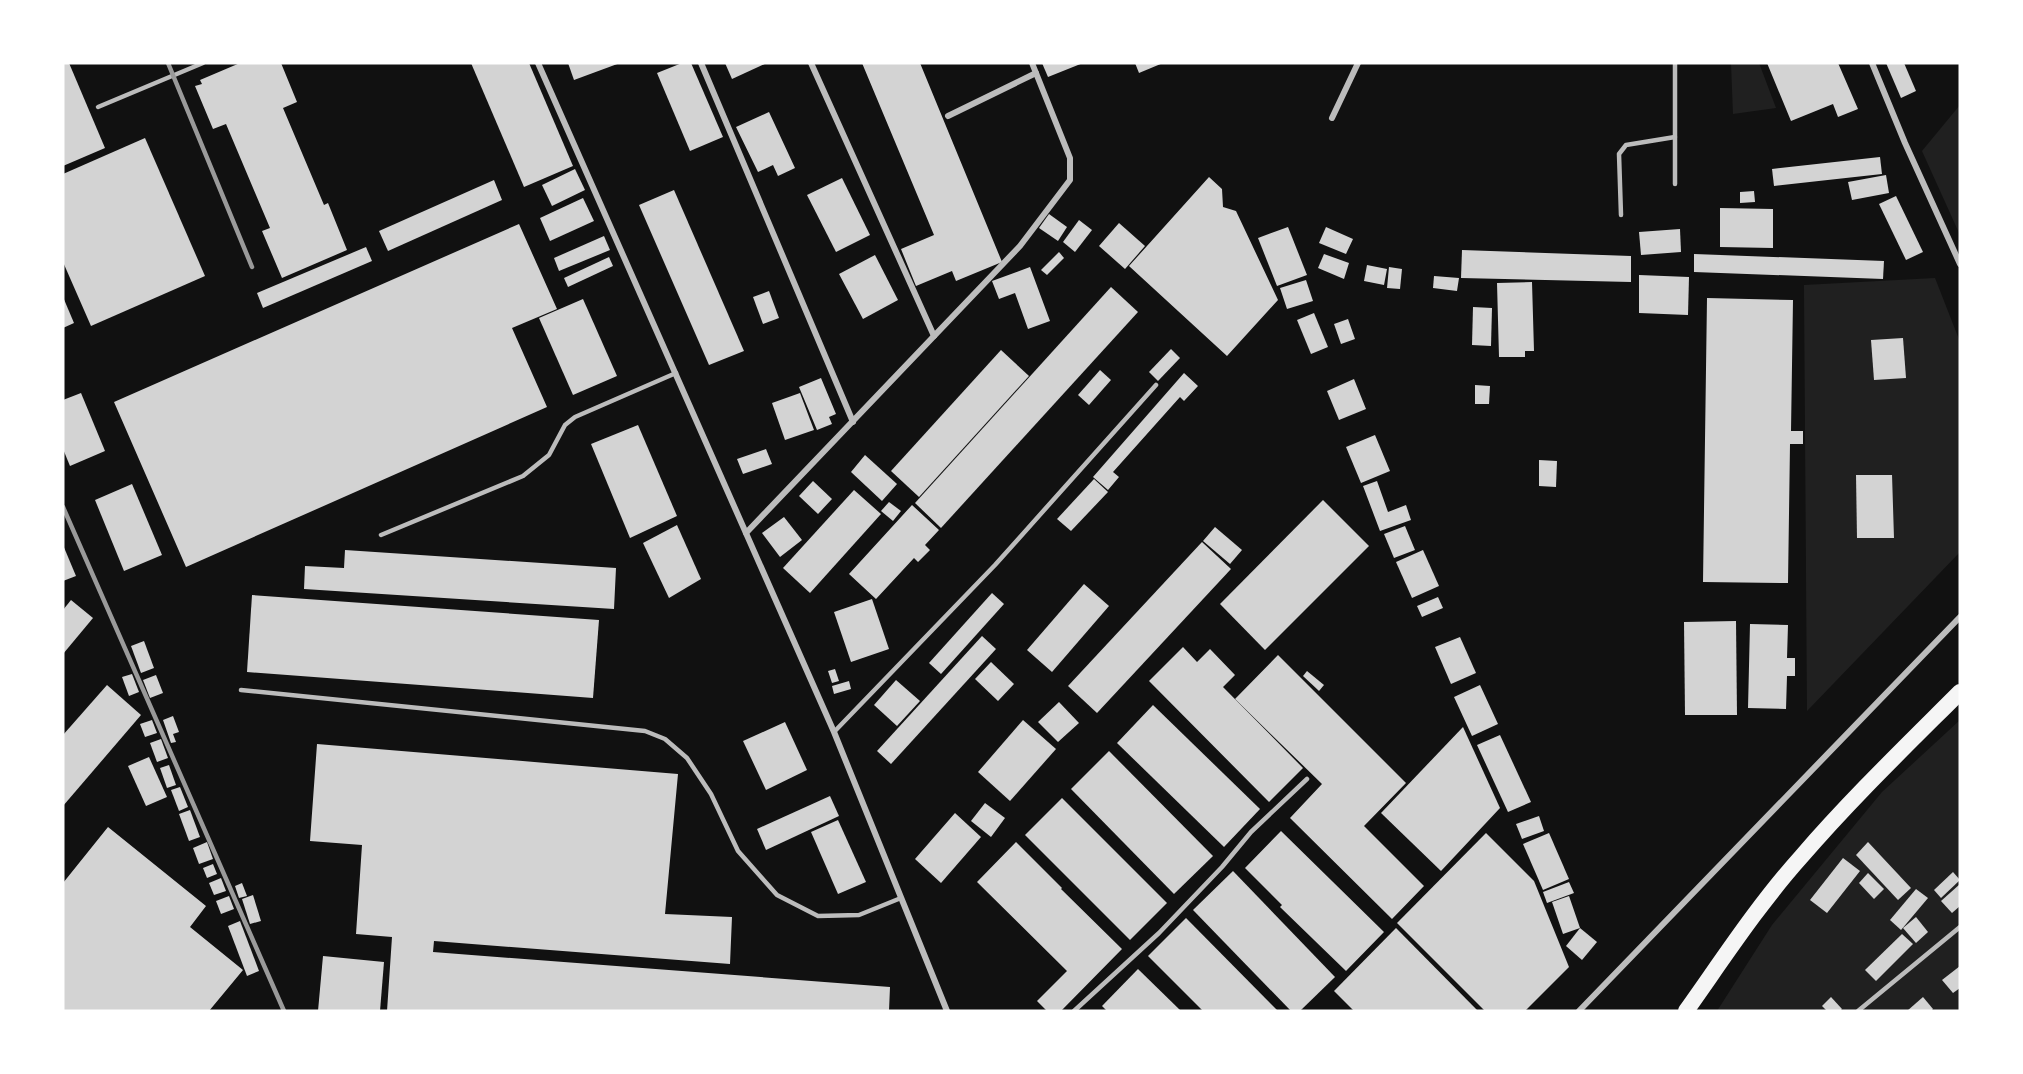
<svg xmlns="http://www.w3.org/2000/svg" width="2023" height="1074" viewBox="0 0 2023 1074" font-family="'Sofia Sans Condensed',sans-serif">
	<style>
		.green { fill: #202020 }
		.building { fill: #d3d3d3 }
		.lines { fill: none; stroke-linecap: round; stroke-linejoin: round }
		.service { stroke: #bcbcbc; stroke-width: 4.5 }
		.minor { stroke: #bcbcbc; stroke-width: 6 }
		.trunk { stroke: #f5f5f5; stroke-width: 16 }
		.rail { stroke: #9a9a9a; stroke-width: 4.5 }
	</style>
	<rect width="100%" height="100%" fill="#111"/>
	<g class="green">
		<path d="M1731 63H1759L1776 108 1733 114Z"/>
		<path d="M1960 105V235L1922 151Z"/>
		<path d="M1935 278 1960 342V552L1807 711 1804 285Z"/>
		<path d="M1960 720V1011H1717L1772 925 1882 792Z"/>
	</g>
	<g class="building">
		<path d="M63 63H69L105 148 63 166Z"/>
		<path d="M240 63H281L297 102 283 108 324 205 328 203 347 250 282 278 262 231 270 228 226 124 213 129 195 86 202 84 200 80Z"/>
		<path d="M471 63H529L573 166 524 187Z"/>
		<path d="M568 63H620L574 80Z"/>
		<path d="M682 63H691L723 137 690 151 657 73Z"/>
		<path d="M725 63H767L732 79Z"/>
		<path d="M862 63H920L1002 262 956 281 952 271 916 286 901 249 934 235Z"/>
		<path d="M1042 63H1083L1048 77Z"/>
		<path d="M1135 63H1163L1139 73Z"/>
		<path d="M1767 63H1838L1858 109 1838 117 1833 104 1791 121Z"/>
		<path d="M1886 63H1904L1916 91 1901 98Z"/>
		<path d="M769 112 795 168 778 176 773 165 758 172 736 127Z"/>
		<path d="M145 138 205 276 91 326 63 262V174Z"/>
		<path d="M1880 157 1882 174 1774 186 1772 169Z"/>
		<path d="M575 169 585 190 552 206 542 185Z"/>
		<path d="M1886 175 1889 193 1852 200 1848 182Z"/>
		<path d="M1209 177 1222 189 1223 207 1236 211 1278 300 1227 356 1129 266Z"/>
		<path d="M842 178 870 235 836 252 807 195Z"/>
		<path d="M494 180 502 200 388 251 379 231Z"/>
		<path d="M674 190 744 351 709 365 639 205Z"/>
		<path d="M1754 191 1755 202 1740 203V192Z"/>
		<path d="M1896 196 1923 252 1906 260 1879 204Z"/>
		<path d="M583 198 594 221 550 241 540 218Z"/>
		<path d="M1720 208 1773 209V248L1720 247Z"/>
		<path d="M1049 214 1067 227 1058 241 1039 228Z"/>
		<path d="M1079 220 1092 230 1075 252 1063 242Z"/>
		<path d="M1119 223 1145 246 1125 269 1099 246Z"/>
		<path d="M519 224 557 309 512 328 547 407 186 567 114 402Z"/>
		<path d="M1288 227 1307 275 1277 286 1258 238Z"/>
		<path d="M1326 227 1353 239 1346 254 1319 243Z"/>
		<path d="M1680 229 1681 252 1641 255 1639 232Z"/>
		<path d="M604 236 610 250 559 271 554 258Z"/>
		<path d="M366 247 372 261 263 308 257 293Z"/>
		<path d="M1462 250 1631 256V282L1461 278Z"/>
		<path d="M1059 252 1064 258 1047 275 1041 270Z"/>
		<path d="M1324 254 1349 263 1344 279 1318 268Z"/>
		<path d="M1694 254 1884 261 1883 279 1694 272Z"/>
		<path d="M875 255 898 300 863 319 839 274Z"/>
		<path d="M609 257 613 266 568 287 564 278Z"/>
		<path d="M1367 265 1387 269 1384 285 1364 281Z"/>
		<path d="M1030 267 1050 321 1028 329 1015 293 999 299 992 281Z"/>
		<path d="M1389 267 1402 269 1400 289 1387 288Z"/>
		<path d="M1639 275 1689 277 1688 315 1639 313Z"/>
		<path d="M1434 276 1459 278 1457 291 1433 288Z"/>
		<path d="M1306 280 1313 301 1287 309 1280 288Z"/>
		<path d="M1532 282 1534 351H1525V357H1499L1497 283Z"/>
		<path d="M1111 287 1138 312 941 528 915 503Z"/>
		<path d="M769 291 779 318 763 324 753 297Z"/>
		<path d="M63 297 74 323 63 328Z"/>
		<path d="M1707 298 1793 300 1791 431H1803V444H1790L1788 583 1703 582Z"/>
		<path d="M583 299 617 376 573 395 539 318Z"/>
		<path d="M1473 307 1492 308 1491 346 1472 345Z"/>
		<path d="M1314 313 1328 347 1311 354 1297 320Z"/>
		<path d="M1348 319 1355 339 1341 344 1334 324Z"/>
		<path d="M1903 338 1906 378 1874 380 1871 340Z"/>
		<path d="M1171 349 1180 358 1158 381 1149 372Z"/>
		<path d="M1001 350 1029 376 919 497 891 471Z"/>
		<path d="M1100 370 1111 380 1089 405 1078 395Z"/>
		<path d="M1184 373 1198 386 1184 401 1180 397 1113 472 1119 477 1108 490 1093 477Z"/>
		<path d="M821 378 836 414 829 417 832 424 817 430 799 387Z"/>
		<path d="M1354 379 1366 409 1339 420 1327 391Z"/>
		<path d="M1475 385 1490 386 1489 404H1475Z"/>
		<path d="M81 393 105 451 70 466 63 449V400Z"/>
		<path d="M800 393 814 430 785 440 772 403Z"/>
		<path d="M638 425 677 516 630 538 591 444Z"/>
		<path d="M1375 435 1390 471 1361 483 1346 447Z"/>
		<path d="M766 449 772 464 743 474 737 459Z"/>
		<path d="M865 455 897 484 882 501 851 472Z"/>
		<path d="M1539 460 1557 461 1556 487 1539 486Z"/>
		<path d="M1856 475H1892L1894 538H1857Z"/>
		<path d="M1094 479 1108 492 1071 531 1057 519Z"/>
		<path d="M813 481 832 499 818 514 799 496Z"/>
		<path d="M1377 481 1388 512 1406 505 1411 520 1380 531 1363 486Z"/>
		<path d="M132 484 162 555 124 571 95 500Z"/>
		<path d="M854 490 881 514 810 593 783 568Z"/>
		<path d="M1323 500 1369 546 1265 650 1220 604Z"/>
		<path d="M889 502 901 511 893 521 881 511Z"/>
		<path d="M912 505 939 530 925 545 930 550 918 562 914 558 876 599 849 574Z"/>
		<path d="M784 517 802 540 780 557 762 533Z"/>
		<path d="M677 525 701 579 669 598 643 543Z"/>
		<path d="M1405 526 1415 550 1394 558 1384 534Z"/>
		<path d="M1215 527 1242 550 1230 564 1203 541Z"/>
		<path d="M1202 542 1231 569 1097 713 1068 686Z"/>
		<path d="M63 545 76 576 63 581Z"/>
		<path d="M345 550 616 568 614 609 304 589 305 566 344 568Z"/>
		<path d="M1423 550 1439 586 1412 598 1396 562Z"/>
		<path d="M1084 584 1109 606 1052 672 1027 650Z"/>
		<path d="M992 593 1004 604 941 674 929 663Z"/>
		<path d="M252 595 599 620 593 698 247 672Z"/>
		<path d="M1438 597 1443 608 1422 617 1417 606Z"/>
		<path d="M872 599 889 649 851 662 834 612Z"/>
		<path d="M71 600 93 618 63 654V610Z"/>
		<path d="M1736 621 1737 715H1685L1684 622Z"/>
		<path d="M1750 624 1788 625 1787 658H1795V676H1787L1786 709 1748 708Z"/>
		<path d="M982 636 996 649 891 764 877 751Z"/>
		<path d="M1460 637 1476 673 1451 684 1435 647Z"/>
		<path d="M144 641 154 668 141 673 131 646Z"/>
		<path d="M1183 647 1197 662 1210 649 1235 675 1223 687 1303 768 1269 802 1149 681Z"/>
		<path d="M1278 655 1406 783 1364 826 1424 886 1392 919 1290 818 1322 784 1235 699Z"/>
		<path d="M991 662 1014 684 998 701 975 679Z"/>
		<path d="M835 669 839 681 832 683 828 671Z"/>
		<path d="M1307 671 1324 685 1319 691 1303 676Z"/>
		<path d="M132 674 139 692 129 696 122 677Z"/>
		<path d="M156 675 163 693 150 698 143 680Z"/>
		<path d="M896 680 920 701 897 726 874 705Z"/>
		<path d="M849 681 851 689 834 694 832 686Z"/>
		<path d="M107 685 141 715 63 806V735Z"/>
		<path d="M1480 685 1498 724 1472 736 1454 697Z"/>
		<path d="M1059 702 1079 723 1058 742 1038 722Z"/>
		<path d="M1153 705 1260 809 1224 847 1117 743Z"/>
		<path d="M173 716 179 732 173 734 176 742 171 743 163 720Z"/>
		<path d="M152 720 157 733 145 737 140 724Z"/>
		<path d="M1023 720 1056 749 1010 801 978 772Z"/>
		<path d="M785 722 807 770 766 790 743 741Z"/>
		<path d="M1463 727 1500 808 1441 871 1381 813Z"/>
		<path d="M1500 735 1531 802 1508 812 1477 745Z"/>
		<path d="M161 739 168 758 157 762 150 743Z"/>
		<path d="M317 744 678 774 665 914 732 917 730 964 434 941 433 952 890 987 889 1011H387L392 937 356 934 362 845 310 841Z"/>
		<path d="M1109 751 1213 856 1174 894 1071 789Z"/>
		<path d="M149 757 167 797 146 806 128 766Z"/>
		<path d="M169 765 176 785 167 788 160 768Z"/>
		<path d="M180 787 188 807 179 811 171 790Z"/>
		<path d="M830 796 839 816 766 850 757 829Z"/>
		<path d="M1062 798 1167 903 1130 940 1025 835Z"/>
		<path d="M985 803 1005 818 991 837 971 821Z"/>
		<path d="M190 810 200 837 189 841 179 814Z"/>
		<path d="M955 813 981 837 941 883 915 859Z"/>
		<path d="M1539 816 1544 831 1522 839 1516 824Z"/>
		<path d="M838 820 866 882 838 894 811 832Z"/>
		<path d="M108 827 206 906 190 927 243 970 209 1011H63V883Z"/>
		<path d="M1281 831 1384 932 1346 971 1280 907 1282 905 1245 868Z"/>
		<path d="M1486 833 1534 881 1569 967 1525 1011H1485L1397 923Z"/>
		<path d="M1549 833 1569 879 1543 890 1523 844Z"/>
		<path d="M207 842 213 859 199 864 193 848Z"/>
		<path d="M1016 842 1062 888 1061 889 1122 949 1061 1011H1047L1037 1001 1067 971 977 882Z"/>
		<path d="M1868 842 1911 888 1898 900 1856 855Z"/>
		<path d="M1843 858 1860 871 1827 913 1810 900Z"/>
		<path d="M213 864 217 874 207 878 203 868Z"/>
		<path d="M1233 871 1335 977 1300 1011H1291L1193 910Z"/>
		<path d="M1953 872 1960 880 1941 898 1934 890Z"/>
		<path d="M1868 873 1884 889 1874 899 1859 883Z"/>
		<path d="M221 878 226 891 214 895 209 883Z"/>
		<path d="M1569 882 1574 893 1547 903 1543 892Z"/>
		<path d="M242 883 247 896 239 898 235 886Z"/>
		<path d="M1960 884V906L1952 913 1941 901Z"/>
		<path d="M1916 889 1928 898 1901 930 1890 920Z"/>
		<path d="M253 895 261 921 250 924 242 899Z"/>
		<path d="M229 896 234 909 221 914 216 901Z"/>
		<path d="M1569 896 1580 928 1563 934 1552 902Z"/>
		<path d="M1916 917 1928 932 1916 943 1903 928Z"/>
		<path d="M1186 918 1278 1011H1203L1148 956Z"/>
		<path d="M240 921 259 971 247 976 228 926Z"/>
		<path d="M1396 928 1478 1011H1354L1334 991Z"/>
		<path d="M1580 928 1597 942 1582 960 1566 946Z"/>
		<path d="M1902 934 1913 944 1876 981 1865 970Z"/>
		<path d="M323 956 384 962 380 1011H318Z"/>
		<path d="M1960 966V988L1953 993 1942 980Z"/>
		<path d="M1138 969 1181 1011H1107L1102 1006Z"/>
		<path d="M1831 997 1842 1009 1840 1011H1827L1822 1006Z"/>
		<path d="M1923 997 1933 1009 1931 1011H1907Z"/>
	</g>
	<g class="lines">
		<g class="service">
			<path d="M98 107 203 63"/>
			<path d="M1675 184V63"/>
			<path d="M1621 215 1619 154 1626 145 1675 137"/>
			<path d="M381 535 523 476 549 455 565 425 575 417 676 373"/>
			<path d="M241 690 645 731 665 739 687 758 711 794 738 851 777 895 818 916 859 915 901 898"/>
			<path d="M834 732 995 565 1156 385"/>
			<path d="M1074 1011 1159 933 1222 867 1251 832 1307 779"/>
			<path d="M1858 1011 1960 927"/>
		</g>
		<g class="minor">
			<path d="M538 63 834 732 947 1011"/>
			<path d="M701 63 853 422"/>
			<path d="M811 63 934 336"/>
			<path d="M1872 63 1905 143 1960 264"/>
			<path d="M948 116 1036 73"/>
			<path d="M1332 118 1358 63"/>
			<path d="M746 533 1020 246 1070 180V158L1032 63"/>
			<path d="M1579 1011 1960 617"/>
		</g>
		<path class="trunk" d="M1686 1011C1723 959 1758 905 1801 857 1851 799 1906 746 1960 692"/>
		<g class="rail">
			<path d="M168 63 252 267"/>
			<path d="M63 507 284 1011"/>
		</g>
	</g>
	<rect width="2023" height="1074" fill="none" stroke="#ffffff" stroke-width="129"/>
</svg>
